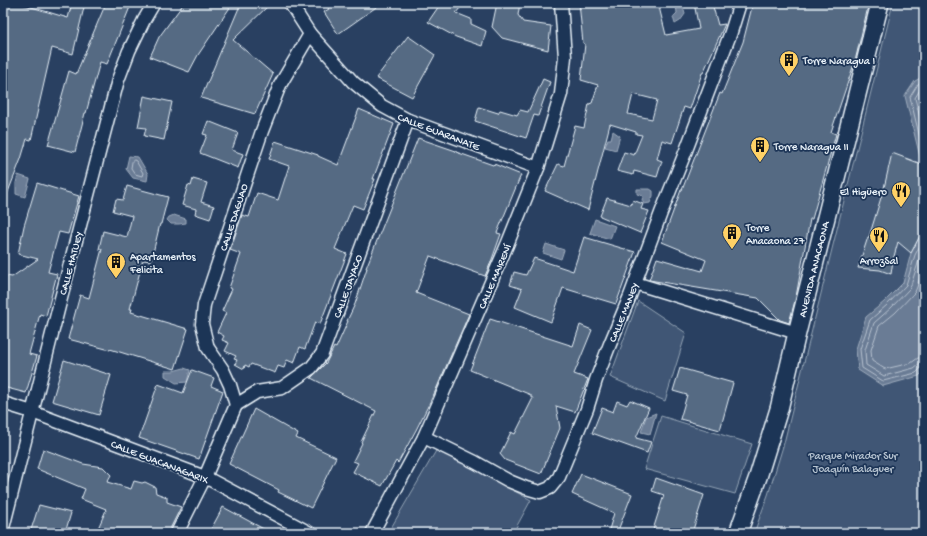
<svg xmlns="http://www.w3.org/2000/svg" width="927" height="536" viewBox="0 0 927 536" font-family="'Gochi Hand',sans-serif">
	<style>
		.green { fill: #415774; stroke: #94a4b6 }
		.water { fill: #6b7c95; stroke: #9dabbd }
		.lines { fill: none; stroke-linecap: round; stroke-linejoin: round }
		.shore { stroke: #b6c2d0; stroke-width: 1 }
		.building { fill: #556a83; stroke: #e8f1f8; fill-rule: evenodd }
		.minor-casing { stroke: #e8f1f8; stroke-width: 15 }
		.secondary-casing { stroke: #e8f1f8; stroke-width: 20 }
		.minor { stroke: #1d3557; stroke-width: 12 }
		.secondary { stroke: #1d3557; stroke-width: 17 }
		.labels { text-anchor: middle; stroke-width: 3.5; stroke-linejoin: round; paint-order: stroke }
		.poi-label { font-size: 11px; fill: #e8f1f8; stroke: #1d3557; text-anchor: start }
		.street-label { font-size: 11px; fill: #e8f1f8; stroke: #1d3557 }
		.park-label { font-size: 11px; fill: #b6c3d0; stroke: #1d3557 }
	</style>
	<rect width="100%" height="100%" fill="#294061"/>
	<filter id="ink" filterUnits="userSpaceOnUse"><feTurbulence type="fractalNoise" baseFrequency=".025" numOctaves="2"/><feDisplacementMap in="SourceGraphic" scale="8" xChannelSelector="R" yChannelSelector="G"/><feConvolveMatrix kernelMatrix="1 2 1 2 8 2 1 2 1" color-interpolation-filters="sRGB"/></filter>
	<g filter="url(#ink)">
		<g class="green">
			<path d="M893 3H924V533H754L768 495 784 443Z"/>
			<path d="M638 301 686 333 665 401 610 377Z"/>
			<path d="M661 416 752 444 735 494 644 469Z"/>
			<path d="M437 449 531 500 513 533H388Z"/>
		</g>
		<g class="water">
			<path d="M682 3 685 14 680 21 675 24 673 17 677 13 676 5Z"/>
			<path d="M924 76V166L922 165 905 96 915 81Z"/>
			<path d="M613 131 620 136 616 150 605 147 608 139H611Z"/>
			<path d="M129 156 138 157 148 174 147 181 133 178 126 169Z"/>
			<path d="M18 175 30 179 25 197 16 194V183Z"/>
			<path d="M637 189H650L653 191V196L650 203 644 204 642 200 643 196 637 194Z"/>
			<path d="M174 215 186 219V223L179 224H171L167 220 169 217Z"/>
			<path d="M595 219 615 226 610 239 590 233Z"/>
			<path d="M924 229V371L919 376 883 386 858 370 856 349 866 317 884 302 903 283 911 253Z"/>
			<path d="M546 244 564 250 561 259 543 253Z"/>
			<path d="M184 368 190 370 187 382 176 383 165 376V371H173Z"/>
			<path d="M656 413 650 434 641 432 646 417Z"/>
		</g>
		<g class="lines">
			<g class="shore">
				<path d="M924 80 918 84 910 97 924 155"/>
				<path d="M924 86 921 88 915 98 924 134"/>
				<path d="M134 160 136 161 143 173 142 176 135 174 131 168 132 162Z"/>
				<path d="M924 238 915 255 906 285 887 305 870 320 860 349 862 368 883 381 916 373 920 369 924 368"/>
				<path d="M924 248 920 257 910 288 891 308 874 323 865 350 866 365 884 376 914 368 919 364 924 363"/>
				<path d="M924 263 917 287 915 292 895 313 879 326 871 350 872 361 885 369 911 363 918 358 924 357"/>
			</g>
		</g>
		<g class="building">
			<path d="M3 3H18L68 18 72 3H85L73 54 52 48 31 140 27 139 21 159 4 202Z"/>
			<path d="M106 3H121L130 7 107 64 100 62 86 113H85L75 152 48 145 69 71 76 74Z"/>
			<path d="M184 3H233L198 55 189 72 150 57 159 37Z"/>
			<path d="M241 3H271L233 40 273 74 255 114 201 98Z"/>
			<path d="M324 3H382L338 34 324 12 329 9Z"/>
			<path d="M441 3H464L456 13 471 19V24L486 31 482 46 456 37 428 22Z"/>
			<path d="M497 3H520L518 15 523 22 551 26 548 50 502 38 492 27Z"/>
			<path d="M579 3H658L666 35 699 29 694 3H712L718 25 725 24 703 73H702L690 109 684 107 672 143 662 140 657 159 662 161 657 177 634 171 633 175 617 171 624 152 634 155 642 135 636 134V132L610 124 588 210 545 191 558 164 564 166 575 126 584 128 589 104 592 103 598 85 581 80 585 44 583 43ZM633 94 657 100 652 119 628 114Z"/>
			<path d="M753 3H869L855 61 831 132 836 134 812 219H810L796 297 789 323 780 320 758 298 649 280 657 258 702 271 706 260 662 242 681 190H682L720 93 722 94 743 42Z"/>
			<path d="M408 36 435 55 412 97 376 78Z"/>
			<path d="M543 79 550 82 538 116 534 115 526 138 475 121 479 107 498 113 500 110 517 115 520 110 528 112Z"/>
			<path d="M144 96 172 102 164 140 144 136 146 128 138 127Z"/>
			<path d="M359 109 394 124 373 179H375L363 209 353 205 335 249 347 254 320 324 315 322 305 349 300 347 294 363 287 360 284 368 278 366 275 373 251 364 249 367 245 365 244 369 235 364 237 360 234 359 236 356 225 351 229 343 222 340 224 336 217 332 226 313 222 311 232 289 229 288 241 254 230 250 242 215 249 217 257 193 278 200 289 166 269 159 275 141 318 155V156L338 165Z"/>
			<path d="M208 121 238 133 232 150 243 154 238 168 200 153 207 135 203 134Z"/>
			<path d="M418 138 456 151V152L493 165 494 164 521 175 497 233 501 234 491 262 485 276 430 256 416 293 469 314 435 392 416 430 398 463 396 461 382 486 353 472 358 463 353 461 362 443 361 442 376 411 311 378 326 363 334 347 336 348 348 321H347L355 304 367 268H366Z"/>
			<path d="M892 153 924 165V228L911 253 898 242 893 260 891 274 880 270 858 268 868 237H869L884 188Z"/>
			<path d="M193 179 207 183 201 202 214 206 210 219 195 214 196 209 182 205 188 185 191 186Z"/>
			<path d="M37 183 79 196 68 234 59 232 48 272 57 274 46 316 40 314 29 354 37 356 26 393 3 387V279L6 276 12 277 38 259 18 254 24 226Z"/>
			<path d="M127 186 168 197 161 224H160L151 261 143 260 130 309H132L131 312 188 329 175 369 110 349V350L68 339 80 295 89 298 102 249H99L103 231 127 237 132 216 113 211 116 199 123 200Z"/>
			<path d="M607 198 631 205 633 200 643 204 641 209 649 211 640 233 600 216Z"/>
			<path d="M584 237 635 252 616 304 563 288 551 322 515 307 522 289 510 285 514 272 526 275 534 258 573 271Z"/>
			<path d="M490 319 573 346 580 325 592 330 574 374 588 379 575 412 556 406 560 428 541 474 505 460 500 454 511 432 515 434 533 398H531V395L470 370Z"/>
			<path d="M64 360 111 375 99 415 52 401Z"/>
			<path d="M680 368 733 383 720 430 680 419 687 395 673 391Z"/>
			<path d="M192 370 214 378 211 386 223 391 199 459 139 438 158 384 183 393Z"/>
			<path d="M630 400 649 408 636 438 651 442 647 453 592 433 602 408 613 412 617 401 627 405Z"/>
			<path d="M254 409 298 434 296 438 336 457 311 508 278 492 279 490 229 464Z"/>
			<path d="M43 449 83 464 103 467 111 475 107 482 131 489 134 481 142 483 145 482 155 487 156 493 167 497V502L181 507 168 533H96L106 510H105L106 509 81 499 85 489 37 469Z"/>
			<path d="M581 474 632 494 617 533H608L614 513 572 494Z"/>
			<path d="M656 478 704 495 692 533H652L664 495 652 491Z"/>
			<path d="M39 505 71 513 65 533H30Z"/>
			<path d="M223 507 271 533H209Z"/>
		</g>
		<g class="lines">
			<g class="minor-casing">
				<g id="minor">
					<path d="M290 3 310 34 353 82 382 106 408 120 538 168"/>
					<path d="M635 283 797 333"/>
					<path d="M3 403 32 412 205 477 310 533"/>
					<path d="M236 405 230 385 223 370 208 348 202 324 204 305 262 131 280 85 310 34"/>
					<path d="M236 405 257 392 282 388 311 368 322 354 408 120"/>
					<path d="M424 437 475 462 509 481 526 488 540 492 550 488 559 477 587 409 596 380 610 344 630 296 661 213 685 153 731 32 740 3"/>
					<path d="M3 528 59 306 118 80 129 51 144 20 154 3"/>
					<path d="M177 533 205 477 236 405"/>
					<path d="M372 533 424 437 507 245 538 168 561 94 565 57 561 3"/>
				</g>
			</g>
			<g class="secondary-casing">
				<path id="secondary" d="M738 533 758 477 779 409 797 333 880 3"/>
			</g>
			<use href="#minor" class="minor"/>
			<use href="#secondary" class="secondary"/>
		</g>
	</g>
	<defs>
		<g id="building-pin" transform="scale(1)"><path d="M0 17L-7.5 6A9.5 9.5 0 1 1 7.5 6Z" fill="#ffd166" stroke="#1d3557"/><path d="M-4-6H4V6H1V3H-1V6H-4ZM-2.5-4.3h1.7v1.8h-1.7ZM.8-4.3h1.7v1.8H.8ZM-2.5-1h1.7V.8h-1.7ZM.8-1h1.7V.8H.8Z" fill="#111"/></g>
		<g id="restaurant-pin" transform="scale(1)"><path d="M0 17L-7.5 6A9.5 9.5 0 1 1 7.5 6Z" fill="#ffd166" stroke="#1d3557"/><path d="M-5-6h1v4h1v-4h1v4h1v-4h1v5L-1.5 .5V6h-2V.5L-5-1ZM5-6V6H3V1.5H1.5Q1.5-4 5-6Z" fill="#111"/></g>
	</defs>
	<g fill-rule="evenodd">
		<use href="#building-pin" x="789" y="60"/>
		<use href="#building-pin" x="760" y="146"/>
		<use href="#restaurant-pin" x="901" y="191"/>
		<use href="#building-pin" x="732" y="233"/>
		<use href="#restaurant-pin" x="879" y="236"/>
		<use href="#building-pin" x="116" y="262"/>
	</g>
	<g class="labels">
		<g class="poi-label">
			<text x="803" y="64">Torre Naragua I</text>
			<text x="774" y="150">Torre Naragua II</text>
			<text x="887" y="195" text-anchor="end">El Higüero</text>
			<text x="746" y="231">Torre<tspan x="746" dy="13">Anacaona 27</tspan></text>
			<text x="130" y="260">Apartamentos<tspan x="130" dy="13">Felicita</tspan></text>
			<text x="879" y="264" text-anchor="middle">ArrozSal</text>
		</g>
		<g class="street-label">
			<text transform="translate(439 131) rotate(21)" y="4">CALLE GUARANATE</text>
			<text transform="translate(233 217) rotate(-72)" y="4">CALLE DAGUAO</text>
			<text transform="translate(70 263) rotate(-75)" y="4">CALLE HATUEY</text>
			<text transform="translate(813 269) rotate(-76)" y="4">AVENIDA ANACAONA</text>
			<text transform="translate(494 276) rotate(-67)" y="4">CALLE MAIRENÍ</text>
			<text transform="translate(347 286) rotate(-70)" y="4">CALLE JAYACO</text>
			<text transform="translate(623 312) rotate(-68)" y="4">CALLE MANEY</text>
			<text transform="translate(160 461) rotate(21)" y="4">CALLE GUACANAGARIX</text>
		</g>
		<g class="park-label">
			<text x="853" y="459">Parque Mirador Sur<tspan x="853" dy="13">Joaquín Balaguer</tspan></text>
		</g>
	</g>
	<rect width="927" height="536" fill="none" stroke="#1d3557" stroke-width="16"/>
	<rect x="8" y="8" width="911" height="520" fill="none" stroke="#e8f1f8" stroke-width="1.5" filter="url(#ink)"/>
</svg>
